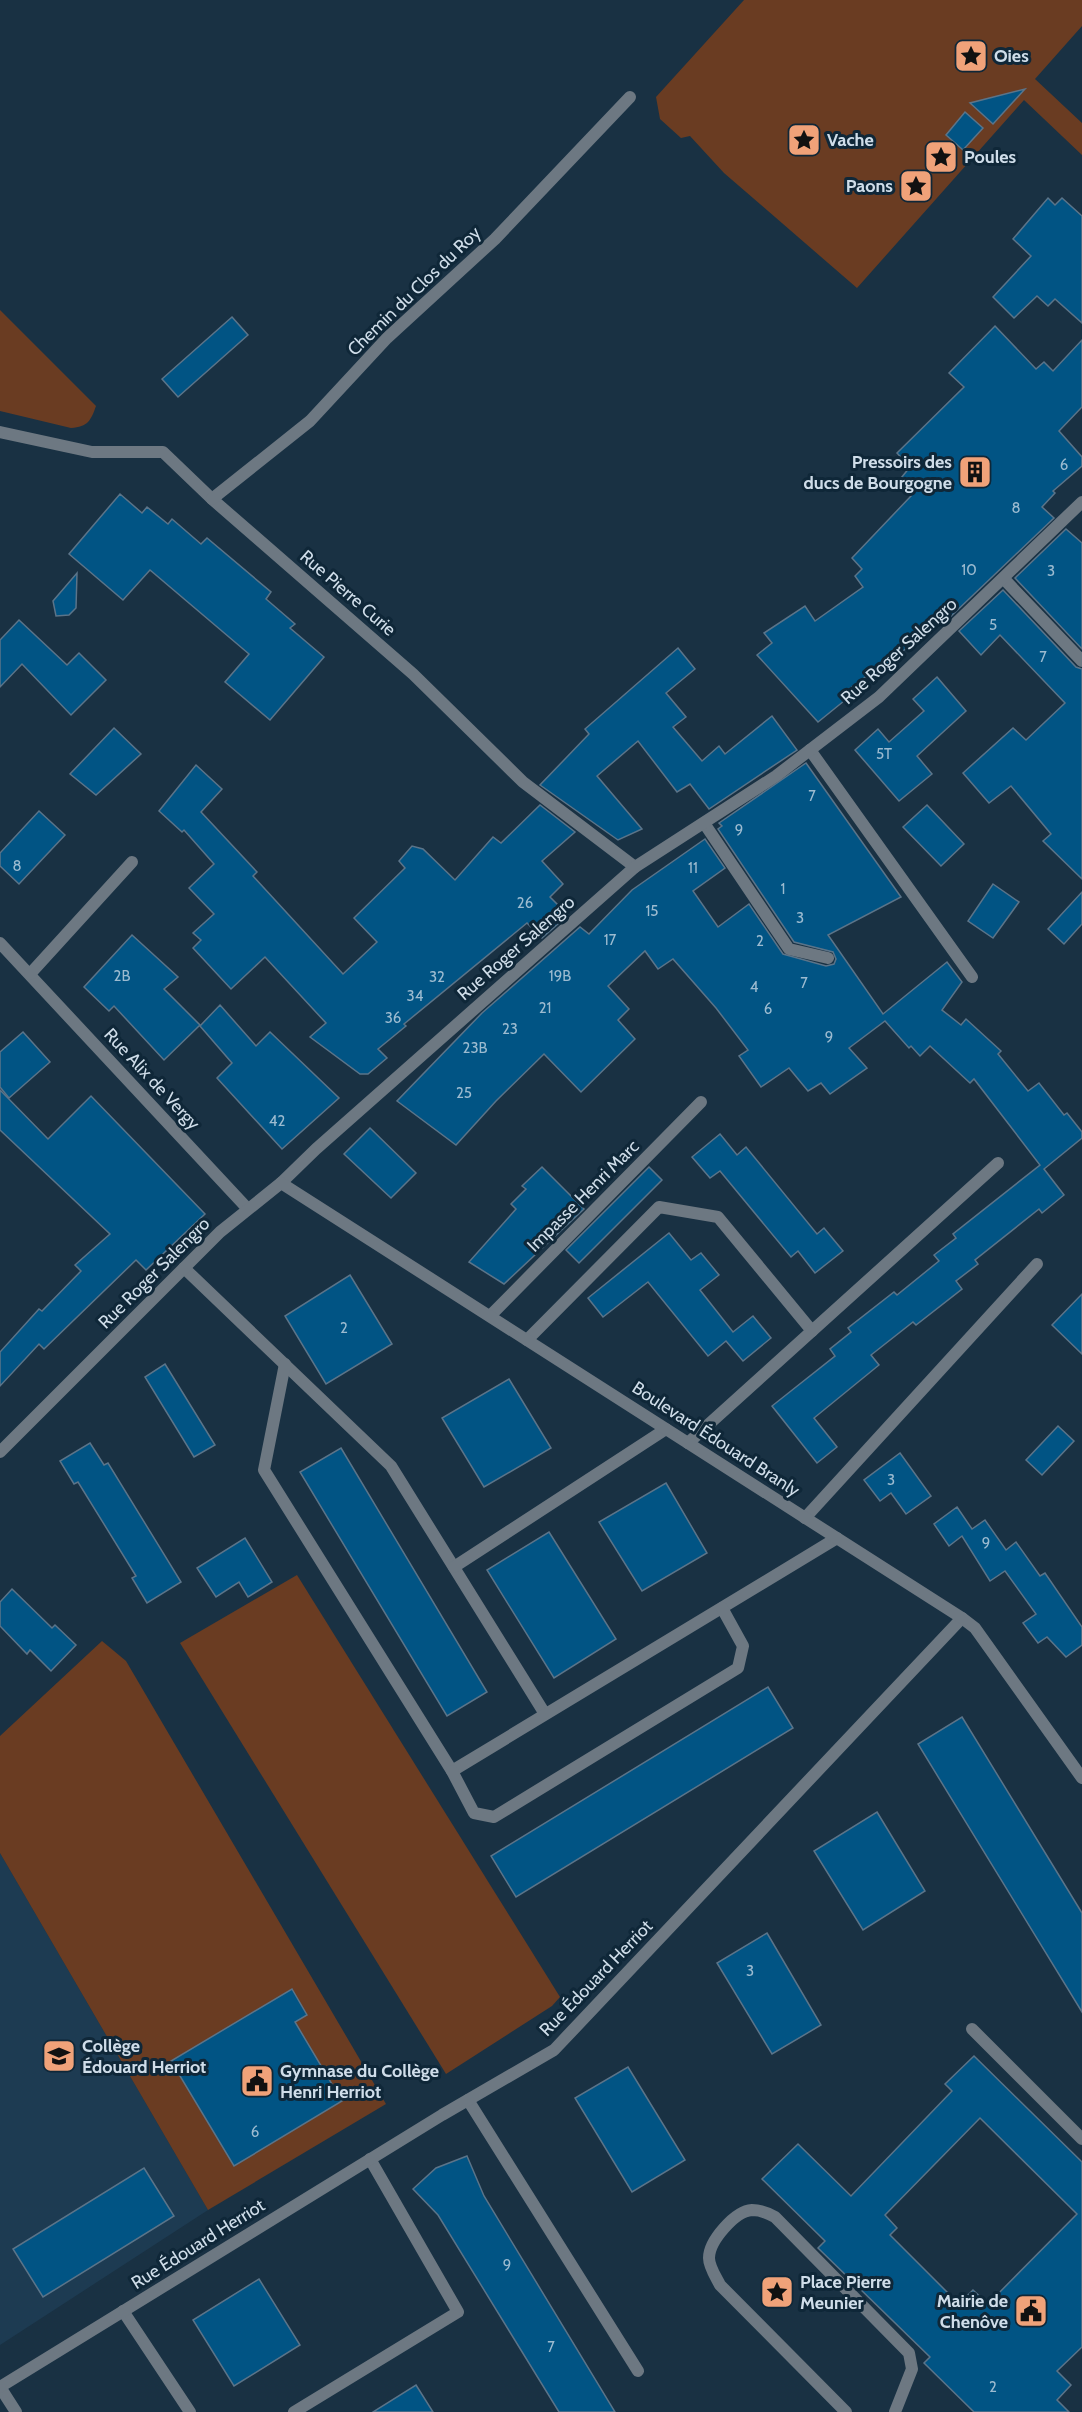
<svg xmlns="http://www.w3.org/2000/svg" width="1082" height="2412" viewBox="0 0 1082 2412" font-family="Cabin,sans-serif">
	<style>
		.built { fill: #1d3b52 }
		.green { fill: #6a3c22 }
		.building { fill: #015484; stroke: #5b7489; stroke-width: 1.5; fill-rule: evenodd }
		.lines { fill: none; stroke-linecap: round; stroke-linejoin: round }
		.service { stroke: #6d7882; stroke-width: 12 }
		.minor { stroke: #6d7882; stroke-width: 12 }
		.tertiary { stroke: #6d7882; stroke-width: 12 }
		.labels { text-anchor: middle; stroke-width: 6; stroke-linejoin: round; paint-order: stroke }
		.number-label { font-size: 15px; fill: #9cbbd0 }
		.poi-label { font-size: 18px; font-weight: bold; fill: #cfdde9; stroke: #0f2738; text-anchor: start }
		.street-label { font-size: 18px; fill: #cfdde9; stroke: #0f2738 }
	</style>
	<rect width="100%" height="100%" fill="#193143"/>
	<path class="built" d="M0 1853 208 2210 0 2345Z"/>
	<g class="green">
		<path d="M744 0H1082V26L1035 79 1082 123V155L1024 100 857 288 724 173 690 136 681 138 660 119 656 97Z"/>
		<path d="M0 310 96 406C91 420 88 427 71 428L0 411Z"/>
		<path d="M297 1575 560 1997 552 2006 446 2074 180 1643Z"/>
		<path d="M102 1641 126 1661 386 2104 208 2210 0 1853V1736Z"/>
	</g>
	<g class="building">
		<path d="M1025 89 993 124 970 103Z"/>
		<path d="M965 112 983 128 963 150 946 135Z"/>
		<path d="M1048 198 1055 205 1062 198 1082 216V323L1055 299 1048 306 1037 296 1014 318 993 297 1031 256 1013 239Z"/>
		<path d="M232 317 248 335 178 397 162 379Z"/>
		<path d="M995 326 1036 369 1044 362 1053 371 1082 340V407L1059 431 1082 457V466L1053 491 1055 493 1042 507 1054 518 948 619 942 613 894 660 893 667 876 669 840 696 844 701 818 722 757 655 772 643 764 633 805 606 815 621 863 587 855 576 862 569 852 558 911 496 897 483 910 467 897 453 964 387 949 373Z"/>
		<path d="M120 494 142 513 147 507 168 524 172 519 201 544 207 538 271 592 266 599 295 624 290 628 324 657 270 720 225 682 249 654 150 570 123 600 69 554Z"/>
		<path d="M1066 529 1082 543V649L1015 578Z"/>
		<path d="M77 573 76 608 69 615 56 616 53 601Z"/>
		<path d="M1003 590 1076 667 1082 669V879L1043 841 1051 834 1011 786 989 803 963 773 1013 728 1026 740 1065 703 1000 635 981 655 959 631Z"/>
		<path d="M19 620 67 665 79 653 106 680 71 715 22 664 0 687V640Z"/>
		<path d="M678 648 695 669 666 693 686 717 673 727 702 761 719 746 725 754 772 716 797 750 709 809 690 784 677 792 638 741 597 776 642 829 618 840 540 785 589 734 585 729Z"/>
		<path d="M937 677 966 711 917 756 932 774 899 801 855 750 878 729 889 742 924 711 913 699Z"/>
		<path d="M114 728 141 754 96 795 70 774Z"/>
		<path d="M806 763 901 897 828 935 883 1014 947 962 962 982 942 1010 961 1025 966 1019 1001 1051 998 1054 1028 1091 1039 1083 1064 1115 1067 1113 1082 1132V1138L1044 1169 1064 1195 1042 1213 1039 1209 975 1260 978 1264 956 1281 962 1289 916 1325 913 1322 871 1355 879 1365 814 1418 837 1447 817 1463 772 1406 835 1356 830 1349 851 1332 848 1328 894 1292 897 1295 939 1261 934 1255 956 1238 953 1234 1040 1165 974 1079 970 1083 930 1046 920 1056 911 1046 909 1048 885 1021 849 1048 867 1068 830 1094 821 1083 808 1091 789 1068 761 1087 739 1056 748 1050 716 1008 673 959 658 969 645 951 608 986 629 1009 618 1020 635 1039 581 1092 544 1054 496 1101 456 1145 397 1101 482 1013 580 927 589 934 632 890 705 839 725 868 693 891 718 927 749 904 783 954 826 966 834 964 836 959 833 952 794 942 718 829 722 826 719 823Z"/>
		<path d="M196 765 222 789 201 812 257 872 253 876 343 974 377 942 354 918 405 868 399 861 412 846 423 849 455 880 493 837 501 843 540 805 575 832 542 861 563 884 550 897 568 915 542 938 527 923 404 1024 406 1026 378 1049 387 1058 368 1074H360L310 1037 326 1023 265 957 231 989 193 948 201 940 193 933 214 914 189 888 214 864 184 830 182 832 159 811Z"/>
		<path d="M927 805 964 844 941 866 903 827Z"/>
		<path d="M39 811 65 835 19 884 0 866V853Z"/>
		<path d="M993 884 1019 902 993 938 968 921Z"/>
		<path d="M1082 892V924L1064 944 1048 929Z"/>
		<path d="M132 935 178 977 164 989 200 1025 164 1060 114 1006 109 1011 84 987Z"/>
		<path d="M220 1005 256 1046 270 1032 339 1098 282 1149 217 1078 232 1063 200 1026Z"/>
		<path d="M23 1032 50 1062 9 1098 0 1087V1052Z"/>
		<path d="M0 1090 48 1139 91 1096 205 1214 146 1270 136 1260 44 1349 39 1344 0 1386V1352L39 1309 42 1311 81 1271 75 1265 110 1234 0 1130Z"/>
		<path d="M370 1128 416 1173 391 1198 344 1154Z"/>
		<path d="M720 1134 737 1155 746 1147 817 1234 824 1228 843 1251 815 1273 798 1251 791 1257 720 1171 710 1178 692 1157Z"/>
		<path d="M542 1167 584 1209 504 1284 469 1262 516 1209 511 1204 526 1189 522 1186Z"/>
		<path d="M649 1167 662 1180 579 1263 566 1250Z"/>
		<path d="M669 1233 691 1260 701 1253 719 1275 700 1290 733 1332 753 1316 771 1338 743 1361 726 1341 708 1356 648 1282 603 1317 588 1298Z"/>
		<path d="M350 1275 392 1344 326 1384 285 1316Z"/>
		<path d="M1082 1294V1354L1052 1325Z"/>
		<path d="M165 1364 215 1445 194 1457 145 1377Z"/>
		<path d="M509 1379 551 1448 484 1487 442 1418Z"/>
		<path d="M1058 1426 1074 1441 1042 1475 1026 1460Z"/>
		<path d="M90 1443 104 1465 108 1463 181 1582 147 1603 132 1578 136 1576 78 1482 74 1484 60 1461Z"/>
		<path d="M341 1448 487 1692 447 1716 300 1472Z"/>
		<path d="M900 1453 931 1496 906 1514 891 1493 880 1501 864 1480Z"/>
		<path d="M666 1483 707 1553 642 1591 599 1522Z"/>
		<path d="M957 1507 972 1529 985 1520 1006 1550 1016 1542 1040 1576 1045 1573 1082 1627V1645L1066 1657 1047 1637 1038 1643 1023 1623 1036 1614 1005 1571 990 1581 962 1536 949 1546 934 1524Z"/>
		<path d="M549 1532 616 1639 554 1678 487 1570Z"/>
		<path d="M245 1538 272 1582 248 1597 239 1582 216 1597 197 1568Z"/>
		<path d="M12 1589 52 1628 55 1625 76 1645 51 1671 30 1650 27 1654 0 1626V1602Z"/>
		<path d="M768 1687 793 1728 516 1897 491 1856Z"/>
		<path d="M962 1717 1082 1913V2012L918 1744Z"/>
		<path d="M877 1812 925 1891 863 1930 814 1851Z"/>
		<path d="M767 1933 821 2025 772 2054 717 1963Z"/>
		<path d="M292 1989 307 2015 295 2022 342 2101 234 2166 171 2061Z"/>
		<path d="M974 2056 1082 2162V2347L1057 2371 1071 2385 1057 2400 1069 2412H974L924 2363 930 2357 818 2248 825 2241 762 2179 798 2144 851 2196 952 2091 945 2084ZM980 2118 1077 2214 988 2304 973 2290 959 2304 890 2235 897 2228 885 2215Z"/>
		<path d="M628 2067 685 2160 632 2192 575 2098Z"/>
		<path d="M467 2156 484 2196 615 2412H559L438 2215 413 2189 436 2168Z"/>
		<path d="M144 2168 174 2216 43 2297 13 2249Z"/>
		<path d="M259 2279 300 2345 234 2386 193 2320Z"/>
		<path d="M416 2385 433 2412H373Z"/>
	</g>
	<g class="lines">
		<g class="service">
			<path d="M810 750 972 977"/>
			<path d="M184 1268 391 1466 545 1714"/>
			<path d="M527 1340 659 1207 718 1217 812 1331"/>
			<path d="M285 1364 264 1470 452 1771 837 1538"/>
			<path d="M688 1443 998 1163"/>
			<path d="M805 1518 1037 1264"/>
			<path d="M454 1567 666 1429"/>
			<path d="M452 1771 474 1813 494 1817 738 1668 743 1646 722 1608"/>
			<path d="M972 2029 1082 2139"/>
			<path d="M468 2100 638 2371"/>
			<path d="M123 2311 190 2412"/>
			<path d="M0 2387 16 2412"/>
			<path d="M294 2412 458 2312 370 2159"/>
		</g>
		<g class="minor">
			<path d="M0 432 92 452H163L212 499 413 674 523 782 635 867"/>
			<path d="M212 499 310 421 387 338 495 239 630 97"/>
			<path d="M1004 579 1082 661"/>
			<path d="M704 823 789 949 828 958"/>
			<path d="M0 943 247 1208"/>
			<path d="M30 974 132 862"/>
			<path d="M281 1183 316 1149 635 867 776 776 879 697 1082 502"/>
			<path d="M490 1316 701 1102"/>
			<path d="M0 2387 442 2115 554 2050 962 1618"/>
			<path d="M846 2412 720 2285C716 2277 709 2267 709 2258 709 2241 735 2211 752 2210 761 2210 768 2213 775 2217L909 2353 912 2369 895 2412"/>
		</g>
		<path class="tertiary" d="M0 1452 220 1232 281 1183 962 1618 975 1628 1082 1778"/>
	</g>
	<defs>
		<g id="sight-square" transform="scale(1.725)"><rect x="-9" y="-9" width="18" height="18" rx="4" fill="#f0a279" stroke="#0f2738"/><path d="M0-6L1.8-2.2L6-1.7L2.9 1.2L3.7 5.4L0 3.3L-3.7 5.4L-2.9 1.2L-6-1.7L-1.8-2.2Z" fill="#111"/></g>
		<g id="building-square" transform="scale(1.725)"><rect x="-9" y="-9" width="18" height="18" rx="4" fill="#f0a279" stroke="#0f2738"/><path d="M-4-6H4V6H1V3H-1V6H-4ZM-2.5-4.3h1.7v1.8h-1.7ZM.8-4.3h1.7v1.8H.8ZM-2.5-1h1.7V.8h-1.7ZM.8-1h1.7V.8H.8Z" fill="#111"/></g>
		<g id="school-square" transform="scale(1.725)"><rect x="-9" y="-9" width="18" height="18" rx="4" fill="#f0a279" stroke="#0f2738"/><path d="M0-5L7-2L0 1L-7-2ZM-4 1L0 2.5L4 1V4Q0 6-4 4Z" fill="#111"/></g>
		<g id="civic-square" transform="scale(1.725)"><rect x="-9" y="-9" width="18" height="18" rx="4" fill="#f0a279" stroke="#0f2738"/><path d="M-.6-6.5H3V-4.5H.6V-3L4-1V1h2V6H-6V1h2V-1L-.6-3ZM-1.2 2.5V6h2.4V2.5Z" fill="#111"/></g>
	</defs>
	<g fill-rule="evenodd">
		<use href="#sight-square" x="971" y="56"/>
		<use href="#sight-square" x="804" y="140"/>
		<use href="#sight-square" x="941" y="157"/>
		<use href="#sight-square" x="916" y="186"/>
		<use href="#building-square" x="975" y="472"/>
		<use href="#school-square" x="59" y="2056"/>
		<use href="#civic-square" x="257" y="2081"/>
		<use href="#sight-square" x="777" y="2292"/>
		<use href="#civic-square" x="1031" y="2311"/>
	</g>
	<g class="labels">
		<g class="number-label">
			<text x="1064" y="470">6</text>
			<text x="1016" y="513">8</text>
			<text x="969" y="575">10</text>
			<text x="1051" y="576">3</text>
			<text x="993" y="630">5</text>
			<text x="1043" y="662">7</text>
			<text x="884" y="759">5T</text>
			<text x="812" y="801">7</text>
			<text x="739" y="835">9</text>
			<text x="17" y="871">8</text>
			<text x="693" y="873">11</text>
			<text x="783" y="894">1</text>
			<text x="525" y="908">26</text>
			<text x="652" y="916">15</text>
			<text x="800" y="923">3</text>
			<text x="610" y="945">17</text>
			<text x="760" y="946">2</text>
			<text x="122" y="981">2B</text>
			<text x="560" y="981">19B</text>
			<text x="437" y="982">32</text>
			<text x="804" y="988">7</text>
			<text x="754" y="992">4</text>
			<text x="415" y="1001">34</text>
			<text x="545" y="1013">21</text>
			<text x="768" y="1014">6</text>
			<text x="393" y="1023">36</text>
			<text x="510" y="1034">23</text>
			<text x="829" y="1042">9</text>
			<text x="475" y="1053">23B</text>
			<text x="464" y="1098">25</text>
			<text x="277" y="1126">42</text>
			<text x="344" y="1333">2</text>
			<text x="891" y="1485">3</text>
			<text x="986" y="1548">9</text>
			<text x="750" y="1976">3</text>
			<text x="255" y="2137">6</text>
			<text x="507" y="2270">9</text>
			<text x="551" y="2352">7</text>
			<text x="993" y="2392">2</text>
		</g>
		<g class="poi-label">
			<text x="994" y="62">Oies</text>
			<text x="827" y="146">Vache</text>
			<text x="964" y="163">Poules</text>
			<text x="893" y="192" text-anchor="end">Paons</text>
			<text x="952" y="468" text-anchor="end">Pressoirs des<tspan x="952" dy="21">ducs de Bourgogne</tspan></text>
			<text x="82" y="2052">Collège<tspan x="82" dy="21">Édouard Herriot</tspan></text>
			<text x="280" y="2077">Gymnase du Collège<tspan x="280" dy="21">Henri Herriot</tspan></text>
			<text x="800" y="2288">Place Pierre<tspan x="800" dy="21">Meunier</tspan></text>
			<text x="1008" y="2307" text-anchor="end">Mairie de<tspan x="1008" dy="21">Chenôve</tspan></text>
		</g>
		<g class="street-label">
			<text transform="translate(414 291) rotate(-44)" y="6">Chemin du Clos du Roy</text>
			<text transform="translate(348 593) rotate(41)" y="6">Rue Pierre Curie</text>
			<text transform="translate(899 651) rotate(-42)" y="6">Rue Roger Salengro</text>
			<text transform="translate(516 948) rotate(-41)" y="6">Rue Roger Salengro</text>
			<text transform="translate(152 1079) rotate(47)" y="6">Rue Alix de Vergy</text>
			<text transform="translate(583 1196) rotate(-45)" y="6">Impasse Henri Marc</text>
			<text transform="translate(154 1273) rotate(-45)" y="6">Rue Roger Salengro</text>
			<text transform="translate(716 1439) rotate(33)" y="6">Boulevard Édouard Branly</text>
			<text transform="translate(596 1978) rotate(-46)" y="6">Rue Édouard Herriot</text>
			<text transform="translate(198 2244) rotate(-32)" y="6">Rue Édouard Herriot</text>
		</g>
	</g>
</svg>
